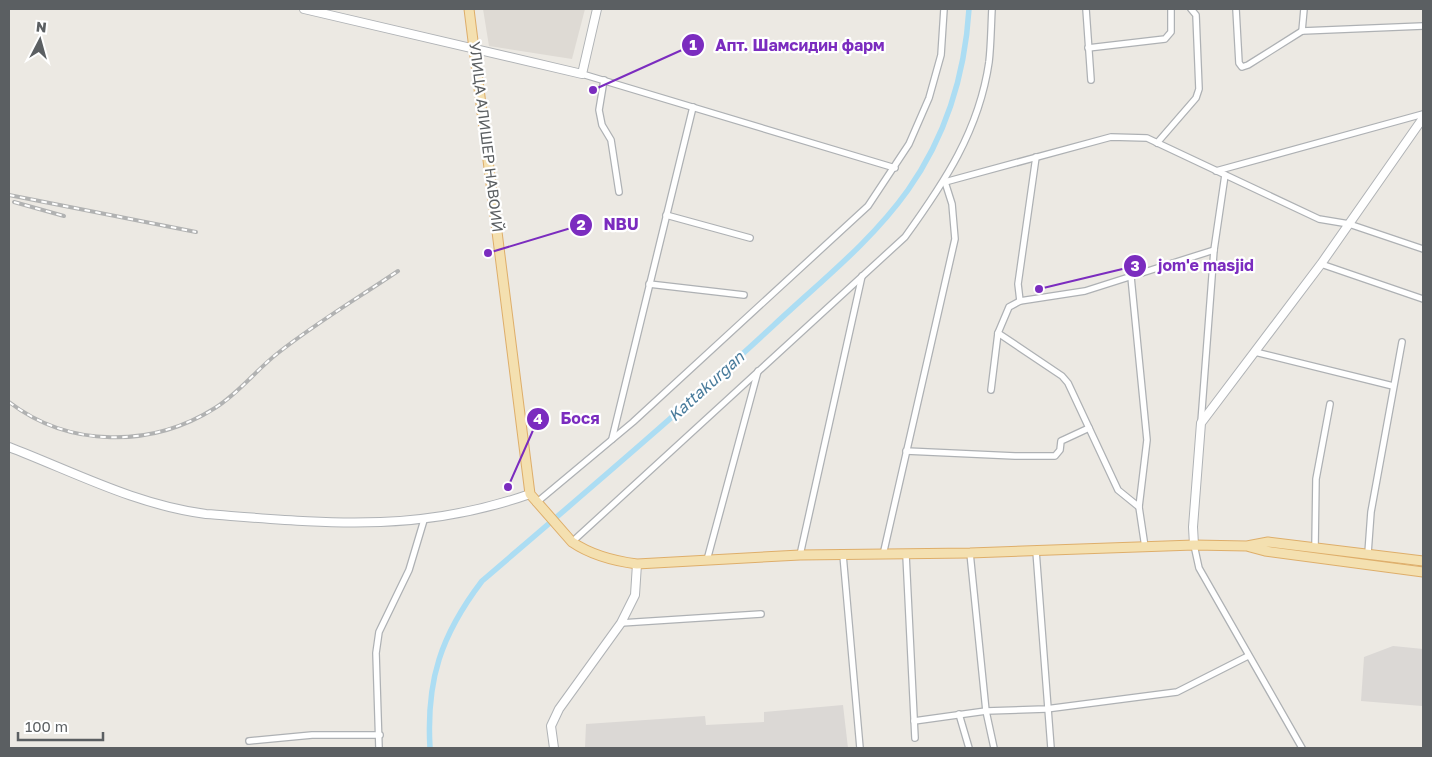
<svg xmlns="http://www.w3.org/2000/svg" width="1432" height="757" viewBox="0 0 1432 757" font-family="'Golos Text',sans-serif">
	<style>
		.industrial { fill: #dbd8d5 }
		.education { fill: #dedad4 }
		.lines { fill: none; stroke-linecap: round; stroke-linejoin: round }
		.canal { stroke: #acddf3; stroke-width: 5.5 }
		.street-casing { stroke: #aeb1b4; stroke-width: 8 }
		.secondary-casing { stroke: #b0b3b6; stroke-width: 10 }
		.primary-casing { stroke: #deae6a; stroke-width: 11 }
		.street { stroke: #fff; stroke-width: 5.5 }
		.secondary { stroke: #fff; stroke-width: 8 }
		.primary { stroke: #f4e0b0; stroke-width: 9 }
		.rail-casing { stroke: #b1b2b2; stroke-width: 4 }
		.rail { stroke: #fff; stroke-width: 2; stroke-dasharray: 5.5; stroke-linecap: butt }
		.labels { text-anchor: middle; stroke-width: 4.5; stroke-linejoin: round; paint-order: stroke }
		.street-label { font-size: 15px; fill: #5b5f62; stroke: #fff }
		.water-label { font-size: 16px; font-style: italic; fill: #487b9b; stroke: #fff }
		.leader { fill: none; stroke: #7b2cbf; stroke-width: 2 }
		.callout-dot { fill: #7b2cbf; stroke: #fff; stroke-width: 2 }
		.mark-label { font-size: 15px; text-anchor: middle; font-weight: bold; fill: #fff }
		.callout-label { font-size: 16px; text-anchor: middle; font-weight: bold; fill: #7b2cbf; stroke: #fff; stroke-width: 4.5; stroke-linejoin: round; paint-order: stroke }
	</style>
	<rect width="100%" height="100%" fill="#ece9e3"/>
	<g class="industrial">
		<path d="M1393 646 1423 649V729L1422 706 1361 701 1364 657Z"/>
		<path d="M843 705 848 748H585L586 724 705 716 706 725 764 722V712Z"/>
	</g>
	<path class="education" d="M483 9H585L572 59 489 46Z"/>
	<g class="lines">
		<path class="canal" d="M430 748C426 680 441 635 482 581 580 497 679 413 774 325 820 282 871 242 908 190 946 136 965 74 969 9"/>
		<g class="street-casing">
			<g id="street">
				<path d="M1086 9 1091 80"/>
				<path d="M1236 9 1239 63 1242 67 1248 65 1302 31 1423 26"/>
				<path d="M1302 31 1304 9"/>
				<path d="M1088 48 1165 39 1171 32V9"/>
				<path d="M582 74 895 168"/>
				<path d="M604 80 599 110 602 125 611 140 619 192"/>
				<path d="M1157 143 1196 98 1199 89 1196 15 1191 9"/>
				<path d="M1216 171 1423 114"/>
				<path d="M666 215 750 238"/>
				<path d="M1321 264 1423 299"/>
				<path d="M1131 277 1147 440 1139 507"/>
				<path d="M649 284 744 295"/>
				<path d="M1020 301 1018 284 1036 157"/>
				<path d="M998 333 1062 376 1068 383 1118 490 1139 507 1145 547"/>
				<path d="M1255 352 1393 386"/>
				<path d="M991 390 998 333 1009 307 1020 301 1085 291 1214 250"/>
				<path d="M1201 422 1214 250 1225 175"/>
				<path d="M612 439 693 107"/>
				<path d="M906 451 1015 456H1055L1060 450 1061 441 1089 428"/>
				<path d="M536 503 633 422 868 206 909 144 929 98 941 55 944 9"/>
				<path d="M572 542 905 237C944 183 979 131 989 62 991 45 991 27 992 9"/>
				<path d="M1194 545 1199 568 1302 748"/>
				<path d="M1315 547 1316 479 1330 404"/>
				<path d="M1036 551 1051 748"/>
				<path d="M970 553 986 711 994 748"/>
				<path d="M1368 553 1371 512 1402 342"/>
				<path d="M800 555 862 276"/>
				<path d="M843 555 860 748"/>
				<path d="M883 555 955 239 952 204 945 182 1111 137 1147 138 1319 219 1349 224 1423 249"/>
				<path d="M906 555 915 738"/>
				<path d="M707 560 758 371"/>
				<path d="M621 623 761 614"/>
				<path d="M959 714 969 748"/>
				<path d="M914 721 986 711 1046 709 1177 692 1248 656"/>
				<path d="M249 741 312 735H380"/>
				<path d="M379 748 376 653 379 632 409 570 424 520"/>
			</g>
		</g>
		<g class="secondary-casing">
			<g id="secondary">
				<path d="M304 9 582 74 597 9"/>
				<path d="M9 447C74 472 136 505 206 514 324 523 416 534 530 494"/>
				<path d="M1194 545 1193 527 1201 423 1321 264 1423 118"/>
				<path d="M554 748 551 726 559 709 621 623 635 595 637 564"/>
			</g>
		</g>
		<g class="primary-casing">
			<g id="primary">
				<path d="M469 9 530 494 572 542C591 555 614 561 637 564L800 555 970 553 1194 545 1247 546 1268 542 1423 561"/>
				<path d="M1250 547 1265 551 1423 572"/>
			</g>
		</g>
		<use href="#street" class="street"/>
		<use href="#secondary" class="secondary"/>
		<use href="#primary" class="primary"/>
		<g class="rail-casing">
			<g id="rail">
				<path d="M9 195 196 232"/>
				<path d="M14 202 64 216"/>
				<path d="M9 402C69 448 152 448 215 408 239 393 256 370 278 353 316 323 358 298 398 271"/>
			</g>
		</g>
		<use href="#rail" class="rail"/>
	</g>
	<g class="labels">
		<g class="street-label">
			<text transform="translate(486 137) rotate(83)" y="5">УЛИЦА АЛИШЕР НАВОИЙ</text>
		</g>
		<g class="water-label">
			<text transform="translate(706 386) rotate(-42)" y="6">Kattakurgan</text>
		</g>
	</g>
	<path class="leader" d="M593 90L693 45M488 253L581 225M1039 289L1135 266M508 487L538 419"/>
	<g class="callout-dot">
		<circle cx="593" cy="90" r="5"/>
		<circle cx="488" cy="253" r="5"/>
		<circle cx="1039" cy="289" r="5"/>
		<circle cx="508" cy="487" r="5"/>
		<circle cx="693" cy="45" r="12"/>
		<circle cx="581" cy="225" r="12"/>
		<circle cx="1135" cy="266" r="12"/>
		<circle cx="538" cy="419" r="12"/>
	</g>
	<g class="mark-label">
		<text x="693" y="50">1</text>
		<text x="581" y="230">2</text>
		<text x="1135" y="271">3</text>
		<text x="538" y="424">4</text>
	</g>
	<g class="callout-label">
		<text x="800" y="51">Апт. Шамсидин фарм</text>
		<text x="621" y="230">NBU</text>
		<text x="1206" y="271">jom'e masjid</text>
		<text x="580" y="424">Бося</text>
	</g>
	<rect width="1432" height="757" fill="none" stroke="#5b5f62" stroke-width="20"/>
	<g transform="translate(40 40) rotate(6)" stroke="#ffffff" stroke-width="4" paint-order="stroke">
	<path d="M0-4L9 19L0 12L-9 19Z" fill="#5b5f62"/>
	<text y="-8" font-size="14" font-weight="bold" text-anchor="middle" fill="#5b5f62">N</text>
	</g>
	<path d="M18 732v8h85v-8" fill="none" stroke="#5b5f62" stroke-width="2.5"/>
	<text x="25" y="732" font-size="15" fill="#5b5f62" stroke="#ffffff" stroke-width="4" paint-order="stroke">100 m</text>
</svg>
